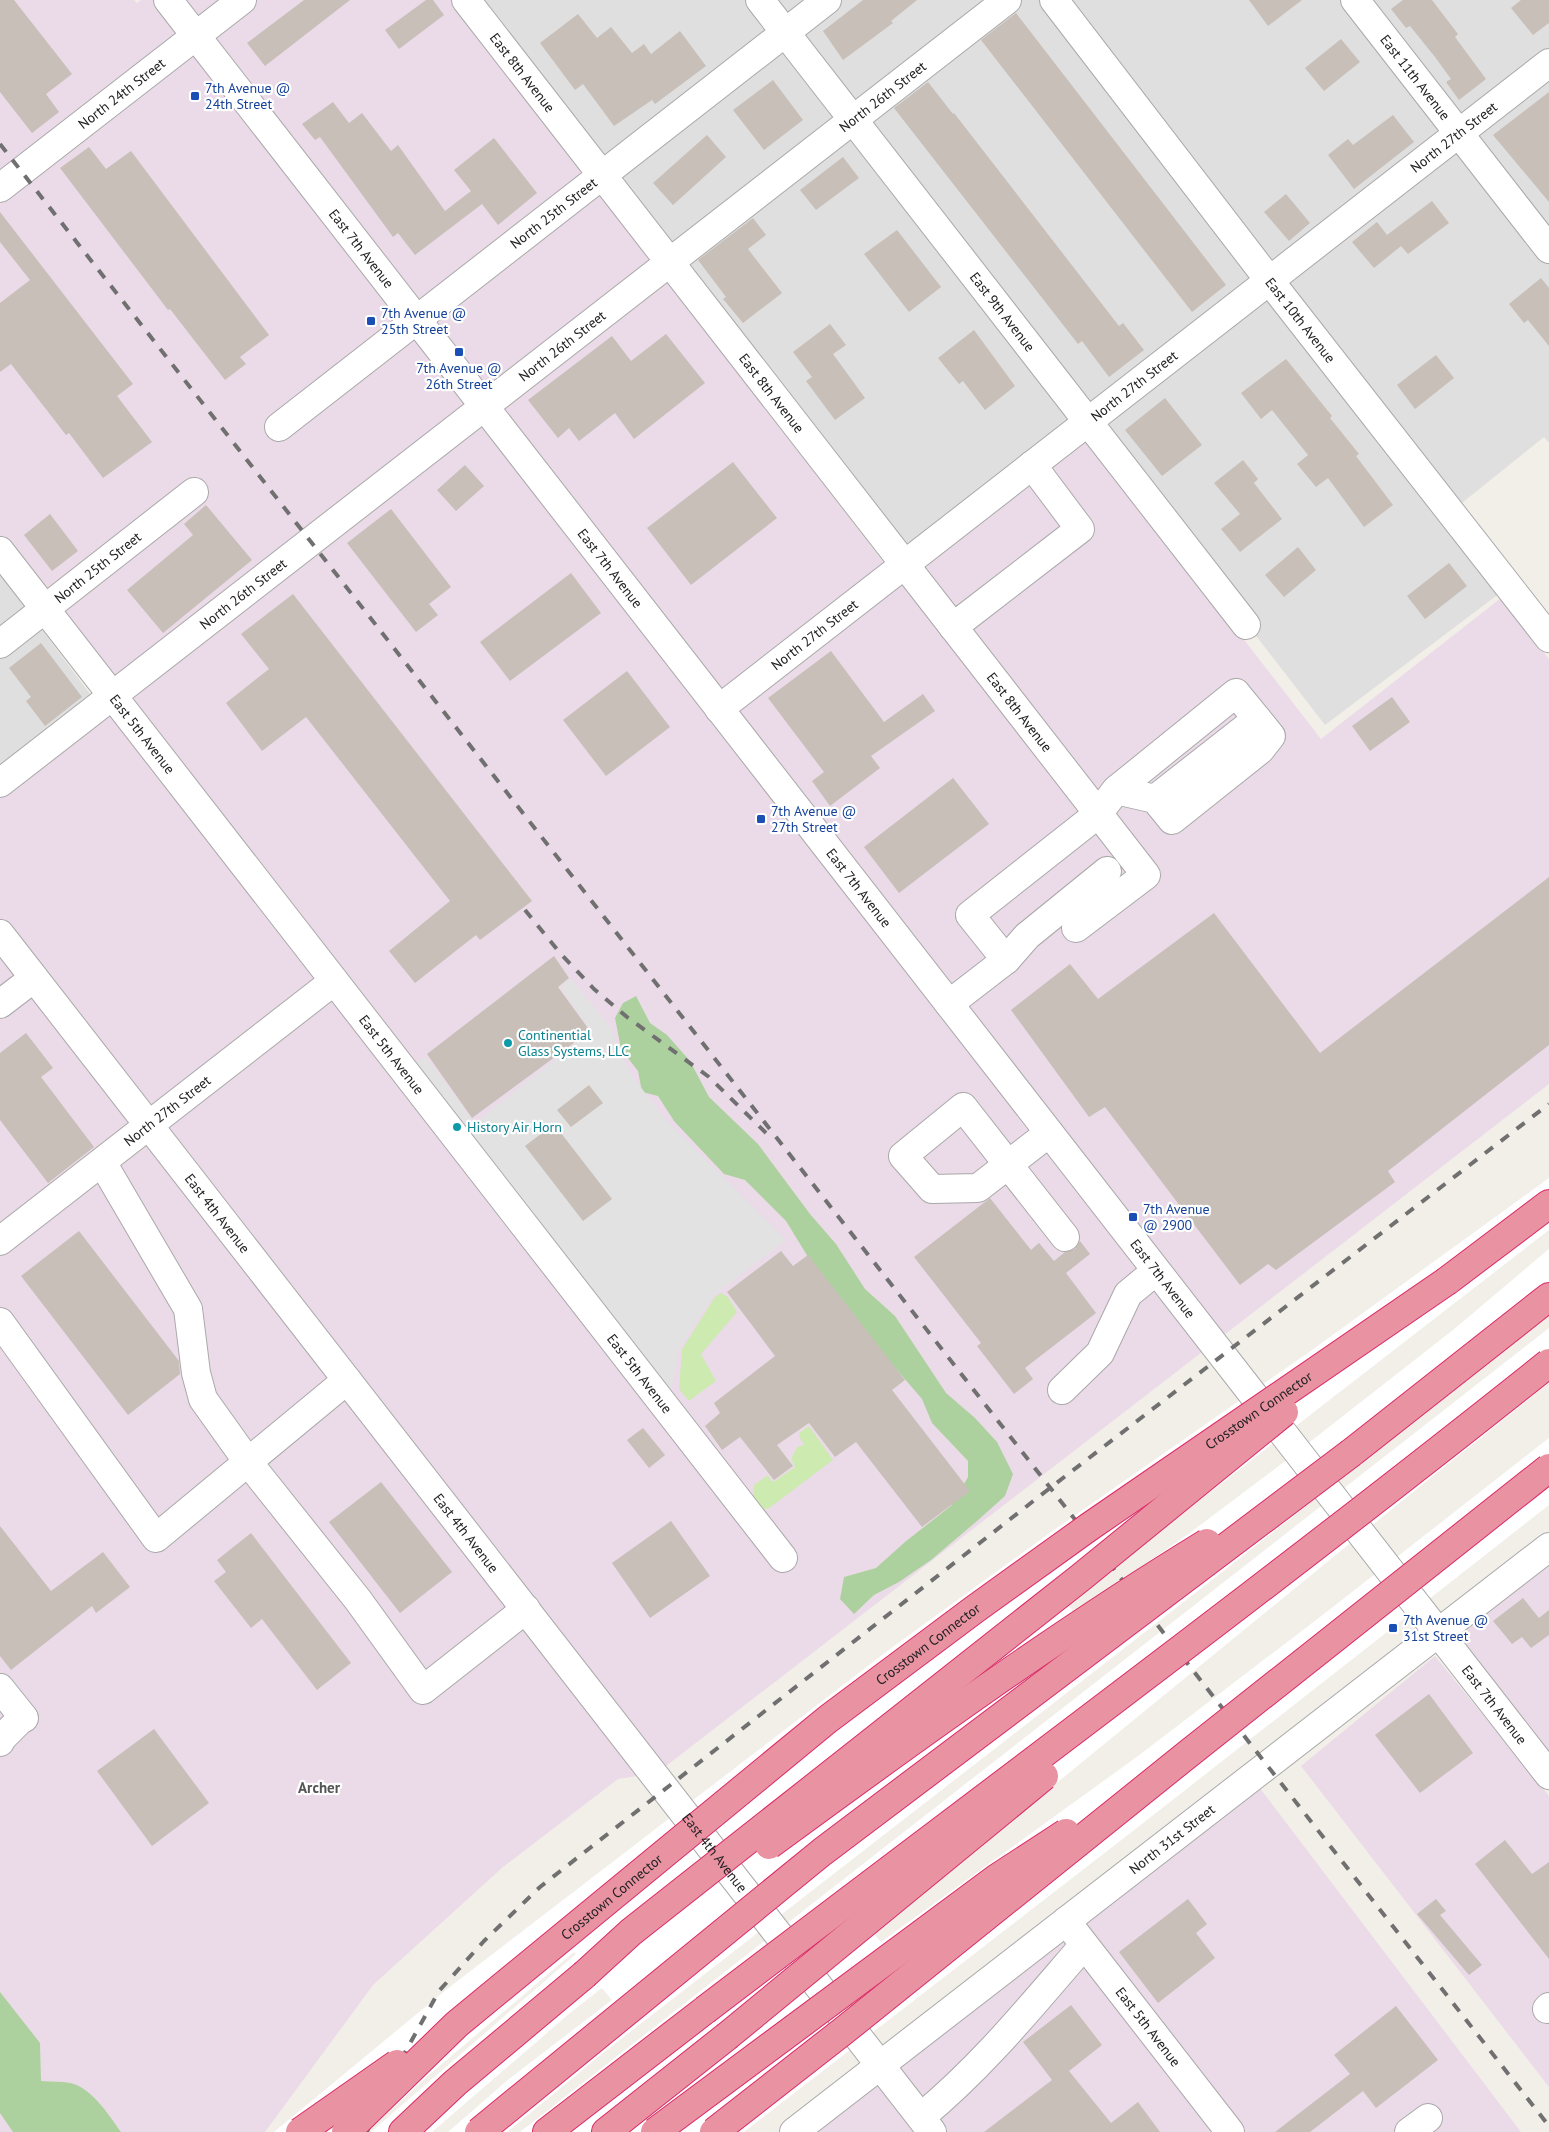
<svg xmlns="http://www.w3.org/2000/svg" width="1549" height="2132" viewBox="0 0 1549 2132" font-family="'PT Sans',sans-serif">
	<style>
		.residential { fill: #e0dfdf }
		.industrial { fill: #ebdbe8 }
		.grass { fill: #cdebb0 }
		.forest { fill: #add19e }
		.parking { fill: #e2e2e2 }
		.pier { fill: #fff }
		.building { fill: #c7bfb8 }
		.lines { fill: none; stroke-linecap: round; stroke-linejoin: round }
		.minor-casing { stroke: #a9a9a9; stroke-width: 30 }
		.highway-casing { stroke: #dc2a67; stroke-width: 30 }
		.minor { stroke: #fff; stroke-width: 28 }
		.highway { stroke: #e892a2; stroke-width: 28 }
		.rail { stroke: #707070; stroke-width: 4; stroke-dasharray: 10 10; stroke-linecap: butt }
		.highway-bridge-casing { stroke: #dc2a67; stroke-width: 30; stroke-linecap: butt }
		.highway-bridge { stroke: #e892a2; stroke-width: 28 }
		.transit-dot { fill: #1a4fb4; stroke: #fff; stroke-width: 2 }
		.culture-dot { fill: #0f9aa8; stroke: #fff; stroke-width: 2 }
		.labels { text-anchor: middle; stroke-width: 4.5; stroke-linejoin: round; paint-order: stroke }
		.street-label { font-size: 14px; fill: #222; stroke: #fff }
		.transit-label { font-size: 14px; fill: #164399; stroke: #fff; text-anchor: start }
		.culture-label { font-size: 14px; fill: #0d838f; stroke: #fff; text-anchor: start }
		.neighbourhood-label { font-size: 15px; font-weight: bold; fill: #555; stroke: #fff }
	</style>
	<rect width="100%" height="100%" fill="#f2efe9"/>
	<g class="residential">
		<path d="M479 0H1549V443L1544 437 1442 519 1500 593 1325 725 1084 413 903 555Z"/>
		<path d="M0 574 99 706 0 781Z"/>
	</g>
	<g class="industrial">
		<path d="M0 0H134L137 3 141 0H451L897 580 1086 436 1321 739 1501 598 1549 659V1084L657 1773 618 1779 503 1867 373 1985 265 2132H0V778L112 691 0 544Z"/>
		<path d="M1549 1549V1773L1440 1634Z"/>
		<path d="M1435 1656 1549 1796V2087L1301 1766Z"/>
		<path d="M1256 1783 1521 2132H802Z"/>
	</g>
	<g class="grass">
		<path d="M721 1293 728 1297 737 1312 701 1354 716 1381 689 1401 679 1389 682 1349 715 1297Z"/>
		<path d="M809 1426 833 1460 768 1509 759 1508 753 1499 754 1485 768 1475 771 1481H775L795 1467 791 1459 797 1447 804 1445 800 1438 799 1433Z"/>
	</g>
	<g class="forest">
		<path d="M636 996 650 1023 667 1035 690 1061 709 1097 758 1144 810 1214 836 1244 865 1289 895 1316 946 1393 975 1418 997 1442 1013 1474 1005 1496 977 1521 931 1560 899 1582 874 1595 854 1614 840 1599 844 1577 876 1568 905 1542 952 1505 968 1477V1461L932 1423 922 1399 891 1363 808 1257 786 1221 745 1180 724 1174 674 1121 658 1096 642 1092 638 1071 621 1049 615 1018 623 1003Z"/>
		<path d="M0 1992 40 2043 41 2081C51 2082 61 2081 70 2083 91 2087 109 2115 121 2132H13L0 2113Z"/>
	</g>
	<path class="parking" d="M571 979 612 1029 616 1043 631 1074 663 1117 786 1240 714 1295 679 1348 672 1388 664 1394 411 1065 426 1057 475 1123 591 1031 560 987Z"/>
	<g class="pier">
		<path d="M1549 1178V1230L1067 1603 1074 1613 1187 1535 1288 1459 1453 1330 1549 1249V1315L1212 1580 603 2053 507 2132H448L509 2079 612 2000 602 1988 570 2013 432 2132H371L576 1954 574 1952 430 2074 367 2132H274L447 1989 890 1649 1051 1532 1312 1350Z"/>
		<path d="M1549 1328V1383L1403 1500 873 1933 881 1942 1138 1756 1333 1607 1549 1438V1505L1133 1831 744 2132H520Z"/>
	</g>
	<g class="building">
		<path d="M0 0H14L72 74 46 94 59 112 32 133 0 92Z"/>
		<path d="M304 0H350L265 66 247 43Z"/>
		<path d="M426 0H433L444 15 399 49 385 30Z"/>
		<path d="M863 0H917L891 21 893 23 843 60 823 31Z"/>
		<path d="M1249 0H1302L1268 26Z"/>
		<path d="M1403 0H1432L1458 34 1455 37 1486 79 1459 100 1446 82 1451 79 1435 57 1410 26 1406 28 1391 9Z"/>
		<path d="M1521 0H1549V23L1533 35 1511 8Z"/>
		<path d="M1016 13 1226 285 1192 312 981 40Z"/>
		<path d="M578 14 597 38 611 27 632 53 644 44 651 54 680 31 706 66 655 104 652 100 614 126 583 84 575 90 540 43Z"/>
		<path d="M1341 39 1360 62 1324 91 1305 68Z"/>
		<path d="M773 80 803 120 764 150 733 110Z"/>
		<path d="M928 82 953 114 954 113 1119 326 1123 323 1144 350 1109 377 1082 341 1078 344 894 108Z"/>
		<path d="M1549 92V202L1493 135Z"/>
		<path d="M333 102 349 123 362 113 391 151 398 145 445 211 471 191 454 170 494 138 537 193 498 225 482 204 415 255 398 233 393 237 320 137 315 140 302 124Z"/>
		<path d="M1393 115 1414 142 1354 189 1328 155 1348 139 1353 145Z"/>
		<path d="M707 135 726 157 673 205 653 183Z"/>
		<path d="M89 147 106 169 131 151 269 335 240 357 246 364 225 380 170 309 168 310 60 168Z"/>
		<path d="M843 157 859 178 816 210 800 190Z"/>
		<path d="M1286 194 1310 223 1289 241 1264 212Z"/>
		<path d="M1432 201 1449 223 1408 254 1401 246 1374 268 1352 242 1377 222 1387 235Z"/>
		<path d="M0 212 133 384 117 396 152 442 103 478 69 433 66 435 11 364 0 372V303L30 280 0 242Z"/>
		<path d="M753 218 766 235 748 249 782 293 743 323 723 299 726 297 698 260Z"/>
		<path d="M897 230 941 287 909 312 864 254Z"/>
		<path d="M1541 278 1549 288V346L1528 320 1524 323 1509 304Z"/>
		<path d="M830 324 846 345 833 354 865 398 835 420 806 381 812 377 793 352Z"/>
		<path d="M974 330 1015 386 985 410 963 381 959 384 938 358Z"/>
		<path d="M666 334 705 383 634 439 615 413 579 441 569 428 558 438 528 400 612 336 631 361Z"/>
		<path d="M1436 355 1454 378 1415 409 1397 385Z"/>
		<path d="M1286 359 1332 416 1330 418 1359 454 1356 456 1393 505 1364 527 1328 478 1316 487 1297 464 1308 455 1272 410 1261 419 1241 393Z"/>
		<path d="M1165 398 1202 445 1162 476 1125 430Z"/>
		<path d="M1243 460 1258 479 1254 483 1282 519 1240 552 1221 529 1240 514 1214 483Z"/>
		<path d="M733 462 777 518 691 585 647 528Z"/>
		<path d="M465 465 484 486 456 511 437 490Z"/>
		<path d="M206 505 252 560 163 633 127 590 193 535 184 524Z"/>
		<path d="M391 509 451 587 429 604 438 615 416 632 347 543Z"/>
		<path d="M50 514 78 551 52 571 24 535Z"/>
		<path d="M1298 547 1316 570 1284 597 1265 575Z"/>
		<path d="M1449 563 1467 586 1425 619 1407 596Z"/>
		<path d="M571 573 601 613 510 681 480 642Z"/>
		<path d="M293 594 532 901 480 940 476 935 415 983 389 951 450 901 306 717 262 751 226 703 269 669 241 634Z"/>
		<path d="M41 643 82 697 45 726 26 701 31 697 9 668Z"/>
		<path d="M831 651 884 722 923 694 935 711 871 756 880 768 830 806 812 781 824 772 768 698Z"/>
		<path d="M627 671 670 727 606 776 563 720Z"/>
		<path d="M1392 697 1410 722 1370 751 1352 726Z"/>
		<path d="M953 778 989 824 899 893 864 847Z"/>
		<path d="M1549 877V1045L1388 1171 1395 1182 1276 1270 1268 1264 1240 1285 1105 1107 1089 1117 1011 1010 1070 964 1098 999 1214 913 1320 1053Z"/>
		<path d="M554 956 569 978 558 987 590 1031 472 1118 427 1054Z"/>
		<path d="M26 1033 53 1068 41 1077 94 1147 48 1183 0 1120V1053Z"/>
		<path d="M589 1085 603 1103 571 1127 557 1110Z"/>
		<path d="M554 1124 612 1199 583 1221 525 1146Z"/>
		<path d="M990 1198 1031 1250 1039 1243 1054 1261 1065 1252 1075 1249 1080 1241 1090 1254 1066 1273 1096 1313 1025 1368 1033 1379 1014 1394 977 1346 981 1343 914 1257Z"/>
		<path d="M79 1231 179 1361 180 1374 128 1415 21 1276Z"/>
		<path d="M781 1251 793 1266 808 1255 905 1380 892 1390 970 1491 922 1527 856 1442 835 1457 809 1423 777 1445 793 1466 774 1480 740 1437 722 1450 705 1426 720 1413 714 1403 775 1356 727 1292Z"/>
		<path d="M643 1428 665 1455 649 1468 627 1440Z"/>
		<path d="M381 1482 452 1572 400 1613 329 1522Z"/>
		<path d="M671 1521 710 1576 650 1618 612 1563Z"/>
		<path d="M0 1526 51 1591 103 1552 130 1587 96 1613 92 1606 11 1670 0 1656Z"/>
		<path d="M251 1533 351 1663 317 1690 262 1619 251 1628 214 1581 226 1572 217 1560Z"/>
		<path d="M1523 1598 1539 1618 1549 1610V1635L1531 1648 1522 1637 1512 1644 1493 1621Z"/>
		<path d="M1429 1694 1473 1753 1420 1793 1375 1735Z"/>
		<path d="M154 1729 209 1803 152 1846 97 1771Z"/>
		<path d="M1505 1840 1532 1874 1549 1862V1959L1475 1864Z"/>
		<path d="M1188 1899 1207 1924 1196 1933 1215 1958 1158 2003 1119 1952Z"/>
		<path d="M1436 1899 1446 1911 1440 1915 1482 1965 1469 1975 1417 1914Z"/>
		<path d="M1071 2005 1102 2045 1069 2071 1111 2123 1138 2102 1160 2132H984L1052 2080 1023 2042Z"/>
		<path d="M1396 2006 1438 2060 1376 2108 1363 2091 1310 2132H1275L1350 2074 1334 2055Z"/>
	</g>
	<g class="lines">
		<g class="minor-casing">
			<g id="minor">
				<path id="s1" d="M168 0 1549 1775"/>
				<path id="s2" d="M466 0 1146 875 1076 928"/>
				<path id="s3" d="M760 0 1246 625"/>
				<path id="s4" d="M1054 0 1269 280 1549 638"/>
				<path id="s5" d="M1355 0 1549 249"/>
				<path id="s6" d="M0 188 242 0"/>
				<path id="s7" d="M279 427 827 0"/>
				<path id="s8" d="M0 551 783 1558"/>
				<path d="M953 627 1080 529 1032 465"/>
				<path id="s9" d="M0 644 194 492"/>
				<path id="s10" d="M719 709 1549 63"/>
				<path id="s11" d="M0 783 1007 0"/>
				<path d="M1155 799 1257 719"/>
				<path id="s12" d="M0 934 932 2132"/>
				<path d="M1006 960 970 915 1098 814 1116 790 1236 693 1271 736 1260 750 1172 820 1155 799 1116 790"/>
				<path d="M0 1004 34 978"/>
				<path d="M949 1004 1006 960 1027 936 1107 871"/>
				<path d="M1049 1133 978 1188 932 1189 903 1156 963 1107 1065 1237"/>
				<path d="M102 1162 188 1309 196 1373 203 1399 248 1462 358 1600 423 1690 526 1609"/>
				<path id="s13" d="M0 1241 334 981"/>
				<path d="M0 1322 156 1538 347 1380"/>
				<path d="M1062 1390 1100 1353 1128 1294 1156 1271"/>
				<path d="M0 1688 24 1718"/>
				<path d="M0 1742 2 1738 23 1717"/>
				<path id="s14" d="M1066 1921 1230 2132"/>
				<path d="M1547 2009 1549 2007"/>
				<path d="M921 2117C983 2066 1032 2005 1084 1945"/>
				<path id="s15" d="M794 2132 1549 1547"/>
				<path d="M1409 2132 1428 2118"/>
			</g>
		</g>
		<g class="highway-casing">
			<g id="highway">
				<path d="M1447 1281 1549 1204"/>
				<path d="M1351 1453 1549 1297"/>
				<path d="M403 2132 455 2083 584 1975"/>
				<path d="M547 2132 705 2010"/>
				<path d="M606 2132 726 2037"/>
			</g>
		</g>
		<use href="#minor" class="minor"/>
		<use href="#highway" class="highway"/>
		<g class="rail">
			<path d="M0 144 1549 2126"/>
			<path d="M525 910 560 953 594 989 627 1017 709 1077 766 1133"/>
			<path d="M367 2132 382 2094 439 1991 484 1941 540 1887 1050 1488 1549 1104"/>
		</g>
		<g class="highway-bridge-casing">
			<g id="highway-bridge">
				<path d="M769 1845C912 1740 1055 1636 1207 1543"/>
				<path d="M584 1975 631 1932 1080 1578 1284 1412"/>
				<path d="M705 2010C987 1795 1272 1584 1549 1363"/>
				<path d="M726 2037 1044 1776"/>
				<path d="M300 2132 397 2064"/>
				<path id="s16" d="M346 2132 457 2024 828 1719 975 1609 1089 1527 1447 1281"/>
				<path d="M479 2132 822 1852 1351 1453"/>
				<path d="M655 2132 997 1878 1066 1833"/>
				<path d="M714 2132 842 2032 1188 1754 1549 1468"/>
			</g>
		</g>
		<use href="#highway-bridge" class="highway-bridge"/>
	</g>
	<g class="transit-dot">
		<rect x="190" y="91" width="10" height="10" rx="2.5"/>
		<rect x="366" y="316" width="10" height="10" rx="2.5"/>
		<rect x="454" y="347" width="10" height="10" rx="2.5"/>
		<rect x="756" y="814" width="10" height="10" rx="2.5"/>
		<rect x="1128" y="1212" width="10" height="10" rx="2.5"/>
		<rect x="1388" y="1623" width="10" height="10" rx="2.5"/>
	</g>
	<g class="culture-dot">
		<circle cx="508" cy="1043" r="5"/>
		<circle cx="457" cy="1127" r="5"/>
	</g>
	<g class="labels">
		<g class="street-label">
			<text dy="5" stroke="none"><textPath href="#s2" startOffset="92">East 8th Avenue</textPath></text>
			<text dy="5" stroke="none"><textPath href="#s5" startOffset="98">East 11th Avenue</textPath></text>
			<text dy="5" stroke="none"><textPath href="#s6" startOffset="154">North 24th Street</textPath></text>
			<text dy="5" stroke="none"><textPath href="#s11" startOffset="1118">North 26th Street</textPath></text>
			<text dy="5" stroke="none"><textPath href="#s10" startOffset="931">North 27th Street</textPath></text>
			<text dy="5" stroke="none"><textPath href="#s7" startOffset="348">North 25th Street</textPath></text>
			<text dy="5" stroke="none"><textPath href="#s1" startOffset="315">East 7th Avenue</textPath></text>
			<text dy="5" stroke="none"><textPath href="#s3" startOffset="395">East 9th Avenue</textPath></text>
			<text dy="5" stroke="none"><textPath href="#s4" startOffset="404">East 10th Avenue</textPath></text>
			<text dy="5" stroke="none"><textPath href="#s11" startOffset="712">North 26th Street</textPath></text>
			<text dy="5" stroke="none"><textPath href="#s10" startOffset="526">North 27th Street</textPath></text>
			<text dy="5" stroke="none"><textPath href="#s2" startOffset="498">East 8th Avenue</textPath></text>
			<text dy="5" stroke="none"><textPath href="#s9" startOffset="124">North 25th Street</textPath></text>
			<text dy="5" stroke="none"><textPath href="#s1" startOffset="720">East 7th Avenue</textPath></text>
			<text dy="5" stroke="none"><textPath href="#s11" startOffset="308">North 26th Street</textPath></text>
			<text dy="5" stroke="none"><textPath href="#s10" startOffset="121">North 27th Street</textPath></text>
			<text dy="5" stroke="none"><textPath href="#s2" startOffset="902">East 8th Avenue</textPath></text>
			<text dy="5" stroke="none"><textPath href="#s8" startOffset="232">East 5th Avenue</textPath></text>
			<text dy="5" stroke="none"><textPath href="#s1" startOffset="1125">East 7th Avenue</textPath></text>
			<text dy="5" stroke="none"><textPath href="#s8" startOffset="638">East 5th Avenue</textPath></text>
			<text dy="5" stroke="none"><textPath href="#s13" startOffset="212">North 27th Street</textPath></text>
			<text dy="5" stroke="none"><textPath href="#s12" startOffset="354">East 4th Avenue</textPath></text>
			<text dy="5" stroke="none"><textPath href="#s1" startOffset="1620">East 7th Avenue</textPath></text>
			<text dy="5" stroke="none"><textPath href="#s8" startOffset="1042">East 5th Avenue</textPath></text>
			<text dy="5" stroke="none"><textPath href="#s16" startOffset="1165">Crosstown Connector</textPath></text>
			<text dy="5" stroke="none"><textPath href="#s12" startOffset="759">East 4th Avenue</textPath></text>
			<text dy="5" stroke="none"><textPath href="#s16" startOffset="760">Crosstown Connector</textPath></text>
			<text dy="5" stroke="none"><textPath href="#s1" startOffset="2160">East 7th Avenue</textPath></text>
			<text dy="5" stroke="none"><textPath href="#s15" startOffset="478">North 31st Street</textPath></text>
			<text dy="5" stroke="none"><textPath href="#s12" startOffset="1164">East 4th Avenue</textPath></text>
			<text dy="5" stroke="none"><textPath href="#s16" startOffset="355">Crosstown Connector</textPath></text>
			<text dy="5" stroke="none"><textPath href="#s14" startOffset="134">East 5th Avenue</textPath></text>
		</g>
		<g class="transit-label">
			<text x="205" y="93">7th Avenue @<tspan x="205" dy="16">24th Street</tspan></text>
			<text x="381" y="318">7th Avenue @<tspan x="381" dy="16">25th Street</tspan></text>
			<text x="459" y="373" text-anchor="middle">7th Avenue @<tspan x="459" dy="16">26th Street</tspan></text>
			<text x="771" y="816">7th Avenue @<tspan x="771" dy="16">27th Street</tspan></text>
			<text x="1143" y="1214">7th Avenue<tspan x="1143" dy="16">@ 2900</tspan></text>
			<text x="1403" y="1625">7th Avenue @<tspan x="1403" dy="16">31st Street</tspan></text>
		</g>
		<g class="culture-label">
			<text x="518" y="1040">Continential<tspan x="518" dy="16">Glass Systems, LLC</tspan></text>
			<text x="467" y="1132">History Air Horn</text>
		</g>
		<g class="neighbourhood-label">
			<text x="319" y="1793">Archer</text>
		</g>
	</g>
</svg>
